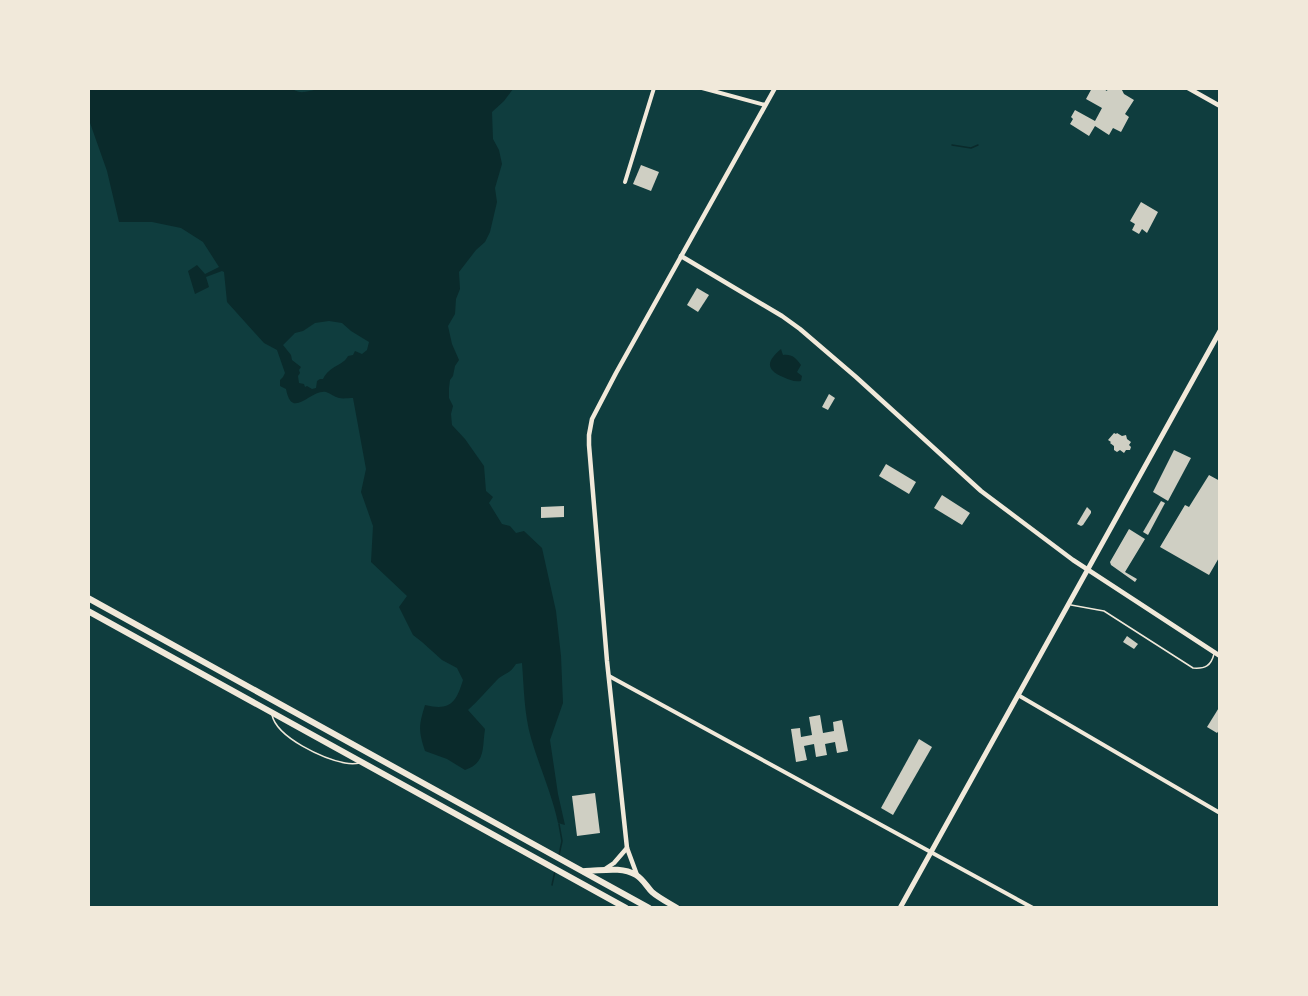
<svg xmlns="http://www.w3.org/2000/svg" width="1308" height="996" viewBox="0 0 1308 996" font-family="Montserrat,sans-serif">
	<style>
		.water { fill: #0a2a2b; fill-rule: evenodd }
		.lines { fill: none; stroke-linecap: round; stroke-linejoin: round }
		.stream { stroke: #0a2a2b; stroke-width: 1.5 }
		.building { fill: #cfcfc3 }
		.service { stroke: #f1e9da; stroke-width: 1.5 }
		.minor { stroke: #f1e9da; stroke-width: 4 }
		.tertiary { stroke: #f1e9da; stroke-width: 4.5 }
		.secondary { stroke: #f1e9da; stroke-width: 5 }
		.trunk { stroke: #f1e9da; stroke-width: 6 }
	</style>
	<rect width="100%" height="100%" fill="#0f3d3e"/>
	<g class="water">
		<path d="M292 89C302 94 303 92 314 90 319 88 324 90 330 88L513 89 504 101 492 112 493 139 499 150 502 164 495 188 497 202 490 232 485 242 476 250 459 272 460 289 456 299 455 314 448 326 452 344 459 360 455 366 453 376 450 380 449 388V398L453 406 451 414 452 425 465 439 484 466 486 491 493 497 489 503 502 524 510 526 516 533 524 531 542 548 556 611 561 656 563 703 550 740 558 794 565 825 558 823C552 794 539 766 531 738 524 713 524 688 522 663L516 664C509 675 504 673 497 680 487 690 478 701 468 710L485 729C482 748 486 763 465 770L447 759 425 751C418 730 419 725 425 705 450 711 456 703 463 680L457 668 442 660 422 642 413 635 399 607 407 596 371 562 373 526 361 492 366 469 353 398C349 398 343 399 339 398 334 397 330 393 326 392 310 389 292 421 286 389L280 386V380L283 377 285 373 277 350 264 343 227 302 224 272 222 271 206 277 209 287 195 294 188 271 197 265 205 274 219 267 203 242 181 228 152 222H119L107 171 89 120V89ZM329 321 342 323 351 331 369 342 367 350 362 354 355 351 353 355 348 356C343 366 330 365 323 379H320L317 381 316 388 312 389 307 386 305 387 304 384 299 383 298 376 300 373 299 370 301 367 292 360 291 355 283 345 295 333 303 331 315 323Z"/>
		<path d="M781 349 783 355C792 354 796 358 801 365L797 372 802 376 801 381C794 382 790 380 783 377 764 369 768 360 781 349Z"/>
	</g>
	<g class="lines">
		<g class="stream">
			<path d="M952 145 971 148 978 145"/>
			<path d="M559 855 562 841 559 824"/>
			<path d="M552 885 555 871"/>
		</g>
	</g>
	<g class="building">
		<path d="M1092 88H1102L1107 91 1108 88H1121L1124 94 1134 100 1125 114 1129 117 1121 132 1113 128 1109 135 1095 126 1089 136 1070 124 1073 119 1071 117 1075 110 1095 121 1102 108 1086 99Z"/>
		<path d="M641 165 659 172 651 191 633 184Z"/>
		<path d="M1141 202 1158 212 1147 233 1142 229 1139 234 1132 230 1135 224 1130 221Z"/>
		<path d="M697 288 709 295 698 312 687 305Z"/>
		<path d="M829 394 835 398 828 410 822 407Z"/>
		<path d="M1114 433 1116 434 1117 433 1122 436 1126 435 1127 439 1131 442 1129 445 1131 447 1130 450H1126L1124 453 1120 450 1117 452 1114 450V446L1110 443 1111 442 1108 440Z"/>
		<path d="M1174 450 1191 458 1168 501 1153 492Z"/>
		<path d="M886 464 916 482 909 494 879 476Z"/>
		<path d="M1209 475 1220 481V556L1209 575 1160 547 1185 505 1189 507Z"/>
		<path d="M942 495 970 513 962 525 934 508Z"/>
		<path d="M1161 501 1165 503 1148 535 1143 532Z"/>
		<path d="M564 506V517L541 518V507Z"/>
		<path d="M1087 507 1091 511V513L1083 525 1081 526 1077 524Z"/>
		<path d="M1129 529 1145 539 1125 572 1137 579 1135 582 1111 565 1110 562Z"/>
		<path d="M1127 636 1138 644 1134 649 1123 642Z"/>
		<path d="M1220 706V729L1217 733 1207 727Z"/>
		<path d="M820 715 823 733 834 731 833 722 842 720 848 751 837 753 835 742 825 744 827 755 816 757 814 744 804 746 807 760 796 762 791 729 800 728 801 737 812 735 809 717Z"/>
		<path d="M919 739 932 747 893 815 881 808Z"/>
		<path d="M595 793 600 833 577 836 572 796Z"/>
	</g>
	<g class="lines">
		<g class="service">
			<path d="M1071 605 1104 611 1193 668C1205 669 1211 666 1214 654"/>
			<path d="M272 715C277 738 324 759 345 763 350 764 355 764 360 763"/>
		</g>
		<g class="minor">
			<path d="M702 88 765 105"/>
			<path d="M625 182 654 88"/>
			<path d="M609 676 1033 908"/>
			<path d="M1018 695 1220 813"/>
		</g>
		<g class="tertiary">
			<path d="M1188 88 1220 106"/>
			<path d="M681 256 782 316 800 329 856 377 981 491 1073 560 1220 656"/>
			<path d="M605 869 614 863 627 848"/>
			<path d="M637 875 627 848 607 661 589 445V435L592 419 616 373 775 88"/>
		</g>
		<path class="secondary" d="M900 908 1220 331"/>
		<g class="trunk">
			<path d="M88 598 649 908"/>
			<path d="M88 611 626 908"/>
			<path d="M585 871C601 871 621 866 636 875 643 879 647 887 652 892 659 898 669 903 677 908"/>
		</g>
	</g>
	<rect width="1308" height="996" fill="none" stroke="#f1e9da" stroke-width="180"/>
</svg>
